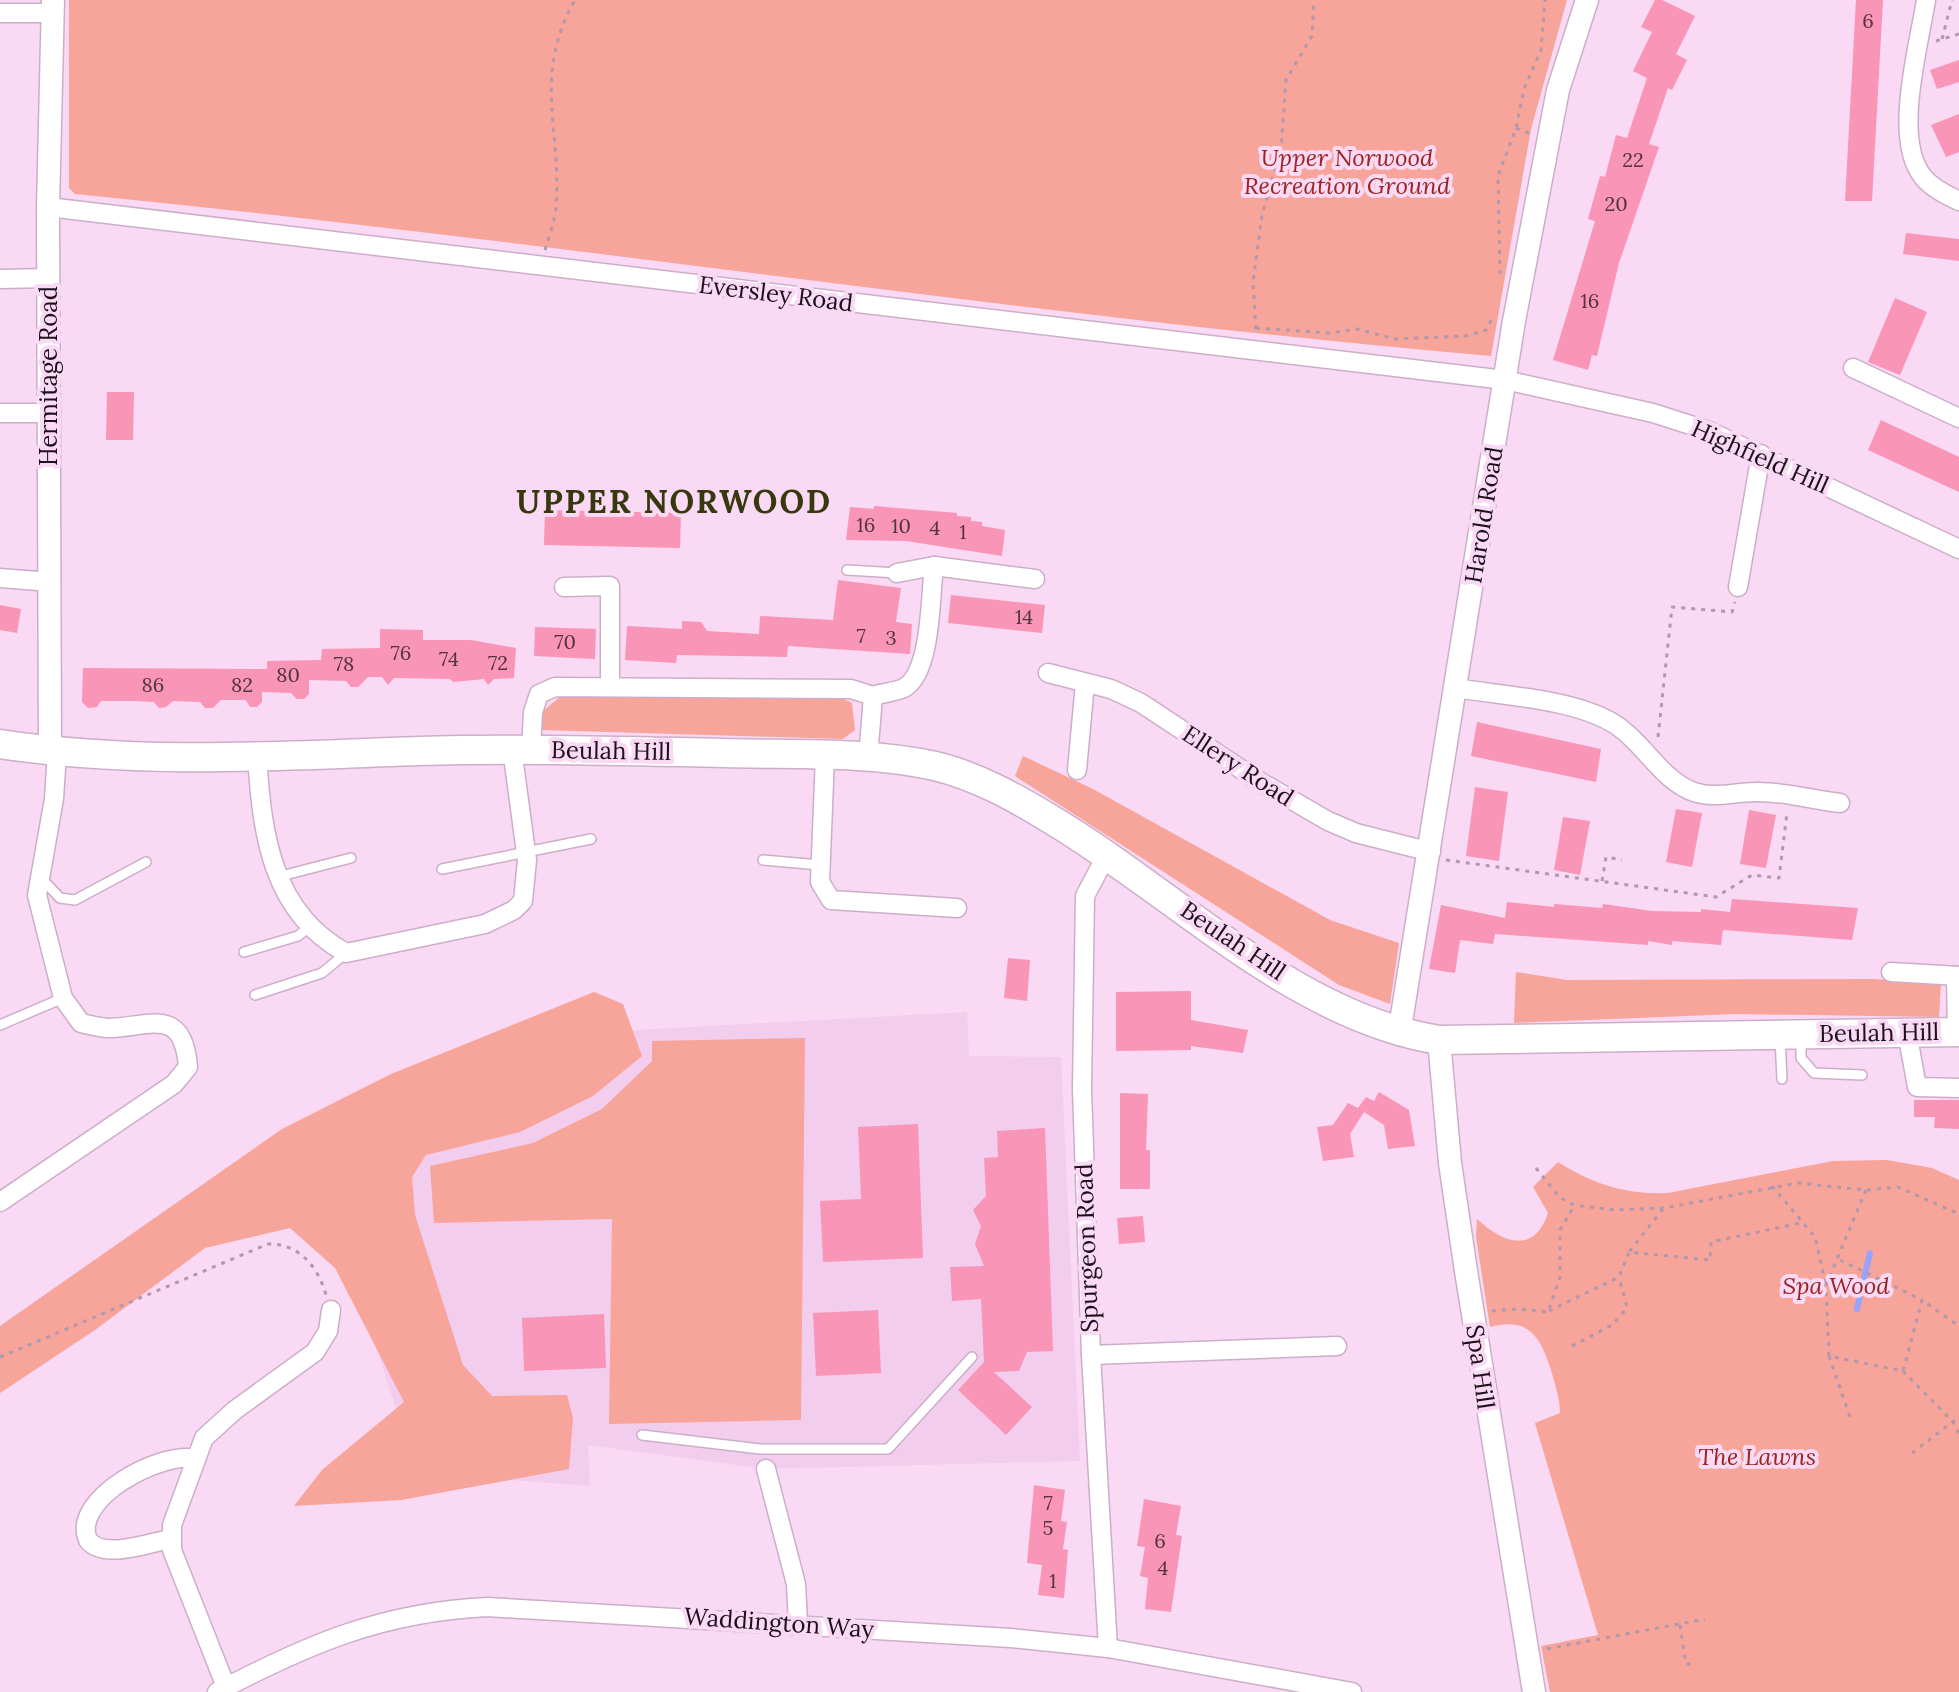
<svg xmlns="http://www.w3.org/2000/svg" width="1959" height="1692" viewBox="0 0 1959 1692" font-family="Lora,serif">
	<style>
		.built { fill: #f3cded }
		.green { fill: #f7a49a }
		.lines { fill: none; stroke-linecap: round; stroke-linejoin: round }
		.stream { stroke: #98a4fb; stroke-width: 6 }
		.building { fill: #f995b6 }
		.service-casing { stroke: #cdaec8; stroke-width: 12 }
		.minor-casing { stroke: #cdaec8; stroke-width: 21 }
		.tertiary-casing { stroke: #cdaec8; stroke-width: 25 }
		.primary-casing { stroke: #cdaec8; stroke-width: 31 }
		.path { stroke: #b198ac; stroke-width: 3; stroke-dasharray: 4 6; stroke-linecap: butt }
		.service { stroke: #fff; stroke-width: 9 }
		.minor { stroke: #fff; stroke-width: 18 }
		.tertiary { stroke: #fff; stroke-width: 22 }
		.primary { stroke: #fff; stroke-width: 28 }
		.labels { text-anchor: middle; stroke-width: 8; stroke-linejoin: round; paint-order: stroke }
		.number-label { font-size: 20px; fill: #533241 }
		.park-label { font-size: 24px; font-style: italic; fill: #9b2421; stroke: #f9d9f3 }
		.street-label { font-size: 24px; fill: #1c111a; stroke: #f9d9f3 }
		.district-label { font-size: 32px; font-weight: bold; letter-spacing: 2px; fill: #38380f; stroke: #f9d9f3 }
	</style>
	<rect width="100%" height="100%" fill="#f9d9f3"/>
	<path class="built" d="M967 1012 969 1056 1061 1057 1080 1461 766 1469 588 1445 590 1486 417 1473 304 1126 562 1034Z"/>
	<g class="green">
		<path d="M69 0H1567L1531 129 1491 356C1018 315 548 240 75 194L69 188Z"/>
		<path d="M561 696 841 698 852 703 855 730 843 739 542 730 543 711Z"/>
		<path d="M1023 756 1093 789 1330 920 1399 943 1390 1004 1339 985 1015 776Z"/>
		<path d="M1516 972 1567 980 1873 979 1941 983 1939 1017 1736 1014 1514 1023Z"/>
		<path d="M594 992 623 1004 642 1056 593 1096 520 1132 426 1155 412 1177 415 1215 463 1365 492 1396 567 1395 573 1418 569 1469 401 1500 294 1506 322 1470 404 1402 335 1268 290 1228 205 1248 95 1330 0 1393V1326L282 1129 391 1074Z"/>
		<path d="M805 1038 801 1420 609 1424 612 1219 434 1223 430 1166 533 1143 602 1109 652 1061V1041Z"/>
		<path d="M1887 1160 1932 1168 1959 1180V1692H1550L1541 1646 1598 1635 1535 1423 1560 1413C1560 1398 1555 1385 1551 1370 1540 1336 1529 1317 1490 1327L1476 1237 1477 1219C1503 1243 1534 1255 1548 1213L1533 1187 1558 1162C1593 1184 1626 1195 1668 1193L1833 1161Z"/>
	</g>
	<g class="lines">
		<path class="stream" d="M1857 1309 1870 1253"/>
	</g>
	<g class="building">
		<path d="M1655 0H1662L1695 16 1676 54 1687 60 1672 90 1668 88 1649 144 1659 147 1619 263 1597 356 1592 355 1588 370 1553 360 1595 221 1588 219 1600 176 1605 177 1616 135 1627 138 1647 78 1633 71 1652 32 1641 27Z"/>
		<path d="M1856 0H1883L1872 201H1845Z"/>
		<path d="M1959 60V82L1937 89 1930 70Z"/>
		<path d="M1959 114V152L1946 157 1931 125Z"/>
		<path d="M1906 233 1959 239V261L1903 254Z"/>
		<path d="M1895 298 1927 312 1900 375 1868 362Z"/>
		<path d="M107 392H134L133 440H106Z"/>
		<path d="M1881 420 1959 457V492L1868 450Z"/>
		<path d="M874 506 957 513V516L971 517V521L982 522V526L1005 530 1002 556 906 541 846 540 850 507 874 509Z"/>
		<path d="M545 510 681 513 680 548 544 545Z"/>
		<path d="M838 580 901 588 896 622 912 624 910 654 788 646 787 657 677 655 676 663 625 660 627 626 682 629V621L701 622 707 631 759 634 760 616 833 620Z"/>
		<path d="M951 595 1045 605 1042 633 948 623Z"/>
		<path d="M0 605 21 609 17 633 0 630Z"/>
		<path d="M535 627 596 629 595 659 534 656Z"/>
		<path d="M380 629 423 630V640H471L516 648 514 678 494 679 488 685 484 679 453 682 450 679 394 678 388 685 382 677H368L358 687H351L346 681 309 680V694L304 699H297L291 693 262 692V702L257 707H250L246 700H221L213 708H205L200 702 173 701 166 707 159 708 154 702 135 701H101L97 707 88 708 82 702 83 668 267 669V661L321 660 322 649 380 648Z"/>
		<path d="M1477 722 1601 749 1596 782 1471 756Z"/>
		<path d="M1475 787 1508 792 1499 861 1466 856Z"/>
		<path d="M1676 809 1702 813 1692 867 1666 862Z"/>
		<path d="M1749 810 1776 815 1766 868 1740 864Z"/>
		<path d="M1563 817 1590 821 1580 875 1554 870Z"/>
		<path d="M1732 899 1858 908 1852 940 1723 930 1721 945 1672 941V945L1648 941V945L1495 934 1493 944 1460 940 1455 973 1429 969 1441 905 1505 918 1507 902 1554 907V904L1602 908 1603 904 1652 911 1701 912V909L1730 912Z"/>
		<path d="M1008 958 1030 960 1027 1001 1004 998Z"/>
		<path d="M1191 991V1020L1248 1030 1243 1053 1191 1046V1050L1116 1051V992Z"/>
		<path d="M1379 1092 1409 1110 1415 1146 1388 1149 1384 1125 1364 1112 1350 1134 1354 1157 1323 1161 1317 1127 1333 1125 1348 1103 1358 1108 1366 1097 1374 1101Z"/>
		<path d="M1120 1093 1148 1094 1146 1150H1150V1189H1120Z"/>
		<path d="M1914 1100H1959V1129L1934 1128 1935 1117H1914Z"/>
		<path d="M918 1124 923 1258 823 1262 820 1201 861 1199 858 1127Z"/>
		<path d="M1045 1128 1053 1351 1027 1352 1019 1371 994 1372 1032 1407 1006 1435 958 1390 984 1362 981 1299 952 1301 950 1267 984 1266 975 1244 981 1226 973 1210 986 1196 984 1158 998 1157 997 1131Z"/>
		<path d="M1143 1216 1145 1242 1119 1244 1117 1218Z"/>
		<path d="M878 1310 881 1373 816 1376 813 1313Z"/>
		<path d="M604 1314 606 1368 524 1371 522 1318Z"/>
		<path d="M1034 1485 1065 1490 1061 1521 1067 1522 1063 1549 1068 1550 1064 1598 1038 1595 1042 1565 1027 1563Z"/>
		<path d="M1144 1499 1181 1506 1176 1535 1182 1536 1171 1612 1145 1609 1148 1578 1140 1576 1145 1547 1137 1546Z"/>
	</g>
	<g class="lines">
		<g class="service-casing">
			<g id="service">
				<path d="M847 570 897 573"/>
				<path d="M763 860 820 865"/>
				<path d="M442 869 591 839"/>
				<path d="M277 877 351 858"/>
				<path d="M42 879 60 898 75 900 146 862"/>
				<path d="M244 952 298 936 310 926"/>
				<path d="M255 995 322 973 346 953"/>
				<path d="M0 1025 63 998"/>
				<path d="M1780 1038 1782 1079"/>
				<path d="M1801 1038V1058L1814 1073 1862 1075"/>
				<path d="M642 1435 760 1449H888L972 1357"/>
			</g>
		</g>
		<g class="minor-casing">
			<g id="minor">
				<path d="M1926 0C1919 46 1892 139 1923 177 1932 188 1946 195 1959 201"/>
				<path d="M0 13H51"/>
				<path d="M48 207 1505 380 1653 413 1709 431 1959 549"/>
				<path d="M0 279 49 278"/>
				<path d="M1853 368 1959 418"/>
				<path d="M0 413H51"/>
				<path d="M897 573 934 566 1035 579"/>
				<path d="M0 578 51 582"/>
				<path d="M564 587 610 586V687"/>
				<path d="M1738 587 1761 454"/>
				<path d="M1048 673 1111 689 1141 703 1259 781 1328 821 1356 833 1431 852"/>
				<path d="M1456 688C1504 696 1576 699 1616 725 1644 743 1662 781 1694 792 1715 799 1734 792 1755 792 1782 791 1813 800 1840 803"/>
				<path d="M531 749 533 712 539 694 555 687 851 689 873 696"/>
				<path d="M257 756C262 833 271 912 346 953L485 924 514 910 523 901 527 860 512 749"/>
				<path d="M825 756 820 882 831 900 957 908"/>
				<path d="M868 758 873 696C882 693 895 692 904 688 932 672 930 596 934 566"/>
				<path d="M1077 770 1085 683"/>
				<path d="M1107 854 1085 896 1082 1089 1091 1355 1108 1648"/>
				<path d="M1891 972 1959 976"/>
				<path d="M1956 976 1957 1032"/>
				<path d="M1907 1032 1917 1087 1959 1088"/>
				<path d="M0 1202 174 1084 188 1067C183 1004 148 1028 107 1028 98 1027 89 1025 81 1023L63 998 37 895 54 799 57 753"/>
				<path d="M1091 1355 1337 1346"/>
				<path d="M766 1469 796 1584 798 1623"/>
				<path d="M170 1539C149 1543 103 1560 88 1540 70 1499 162 1450 196 1459"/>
				<path d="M226 1687 172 1550V1525L204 1438 235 1410 315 1352 328 1331 331 1310"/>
				<path d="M217 1692C308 1644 383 1612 487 1607L1011 1638 1108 1648 1352 1692"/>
			</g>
		</g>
		<g class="tertiary-casing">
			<g id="tertiary">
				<path d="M50 752 48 207 53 0"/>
				<path d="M1399 1034 1514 321 1558 90 1587 0"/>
				<path d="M1439 1040 1450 1163 1466 1271 1534 1692"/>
			</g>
		</g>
		<g class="primary-casing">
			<path id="primary" d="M0 744C140 765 277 756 418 751 520 748 621 751 723 753 793 755 866 751 935 766 977 776 1016 798 1052 820 1176 894 1295 1017 1439 1040L1959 1032"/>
		</g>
		<g class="path">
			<path d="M1942 39 1952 0"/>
			<path d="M1936 41 1959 34"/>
			<path d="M1516 128 1531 134"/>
			<path d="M545 250C549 236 555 221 556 207 562 128 532 76 575 0"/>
			<path d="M1500 274 1498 176 1516 128 1524 89 1541 50 1545 0"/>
			<path d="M1256 328 1329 333 1357 329 1395 339 1466 336 1486 330 1493 316"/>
			<path d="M1256 329 1253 282 1262 215 1281 149 1286 80 1312 36 1314 0"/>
			<path d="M1658 737 1672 607 1732 612 1735 602"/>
			<path d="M1446 860 1716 897 1752 875 1779 878 1787 813"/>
			<path d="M1602 881 1606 857 1622 860"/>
			<path d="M1536 1168 1559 1197 1574 1205 1615 1210 1664 1208 1798 1183 1866 1190 1898 1187 1959 1214"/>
			<path d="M1772 1186 1815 1237 1826 1285"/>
			<path d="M1866 1190 1826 1285 1829 1356 1903 1371 1922 1300 1959 1326"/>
			<path d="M1663 1209 1629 1252 1710 1260 1711 1242 1800 1223"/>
			<path d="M1840 1260 1922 1300"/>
			<path d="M1492 1311 1519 1309 1548 1312 1560 1277V1230L1574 1206"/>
			<path d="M1549 1311 1619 1277 1629 1252"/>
			<path d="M1572 1346 1612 1325 1627 1308 1619 1277"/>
			<path d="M1829 1356 1850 1417"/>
			<path d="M0 1357 268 1244C298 1243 318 1266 326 1295"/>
			<path d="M1903 1371 1953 1422 1959 1434"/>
			<path d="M1912 1453 1959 1417"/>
			<path d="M1680 1625 1686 1664H1692"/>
			<path d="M1547 1649 1705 1619"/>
		</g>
		<use href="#service" class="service"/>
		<use href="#minor" class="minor"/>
		<use href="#tertiary" class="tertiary"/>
		<use href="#primary" class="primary"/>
	</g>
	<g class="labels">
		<g class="number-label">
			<text x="1868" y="28">6</text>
			<text x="1633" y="167">22</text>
			<text x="1616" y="211">20</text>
			<text x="1590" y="308">16</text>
			<text x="866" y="532">16</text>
			<text x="901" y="533">10</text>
			<text x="935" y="535">4</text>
			<text x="963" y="539">1</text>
			<text x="1024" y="624">14</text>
			<text x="861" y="643">7</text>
			<text x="891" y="645">3</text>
			<text x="565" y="649">70</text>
			<text x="401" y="660">76</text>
			<text x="449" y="666">74</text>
			<text x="498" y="670">72</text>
			<text x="344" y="671">78</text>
			<text x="288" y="682">80</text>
			<text x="153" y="692">86</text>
			<text x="242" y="692">82</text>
			<text x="1048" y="1510">7</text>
			<text x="1048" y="1535">5</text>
			<text x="1160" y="1548">6</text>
			<text x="1163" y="1575">4</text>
			<text x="1053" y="1588">1</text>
		</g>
		<g class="park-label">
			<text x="1347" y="166">Upper Norwood<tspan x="1347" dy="28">Recreation Ground</tspan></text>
			<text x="1836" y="1294">Spa Wood</text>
			<text x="1757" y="1465">The Lawns</text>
		</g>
		<g class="street-label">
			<text transform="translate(776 294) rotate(7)" y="8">Eversley Road</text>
			<text transform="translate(49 376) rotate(-90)" y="8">Hermitage Road</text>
			<text transform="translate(1760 457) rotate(24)" y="8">Highfield Hill</text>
			<text transform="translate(1484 515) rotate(-81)" y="8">Harold Road</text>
			<text transform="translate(611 751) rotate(1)" y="8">Beulah Hill</text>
			<text transform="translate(1238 766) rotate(33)" y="8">Ellery Road</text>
			<text transform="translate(1233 941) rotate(34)" y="8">Beulah Hill</text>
			<text transform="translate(1879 1033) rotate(-1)" y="8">Beulah Hill</text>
			<text transform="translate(1087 1248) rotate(-92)" y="8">Spurgeon Road</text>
			<text transform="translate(1480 1367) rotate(82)" y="8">Spa Hill</text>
			<text transform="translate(779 1623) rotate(4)" y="8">Waddington Way</text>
		</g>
		<g class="district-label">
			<text x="674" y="513">UPPER NORWOOD</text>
		</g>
	</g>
</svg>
